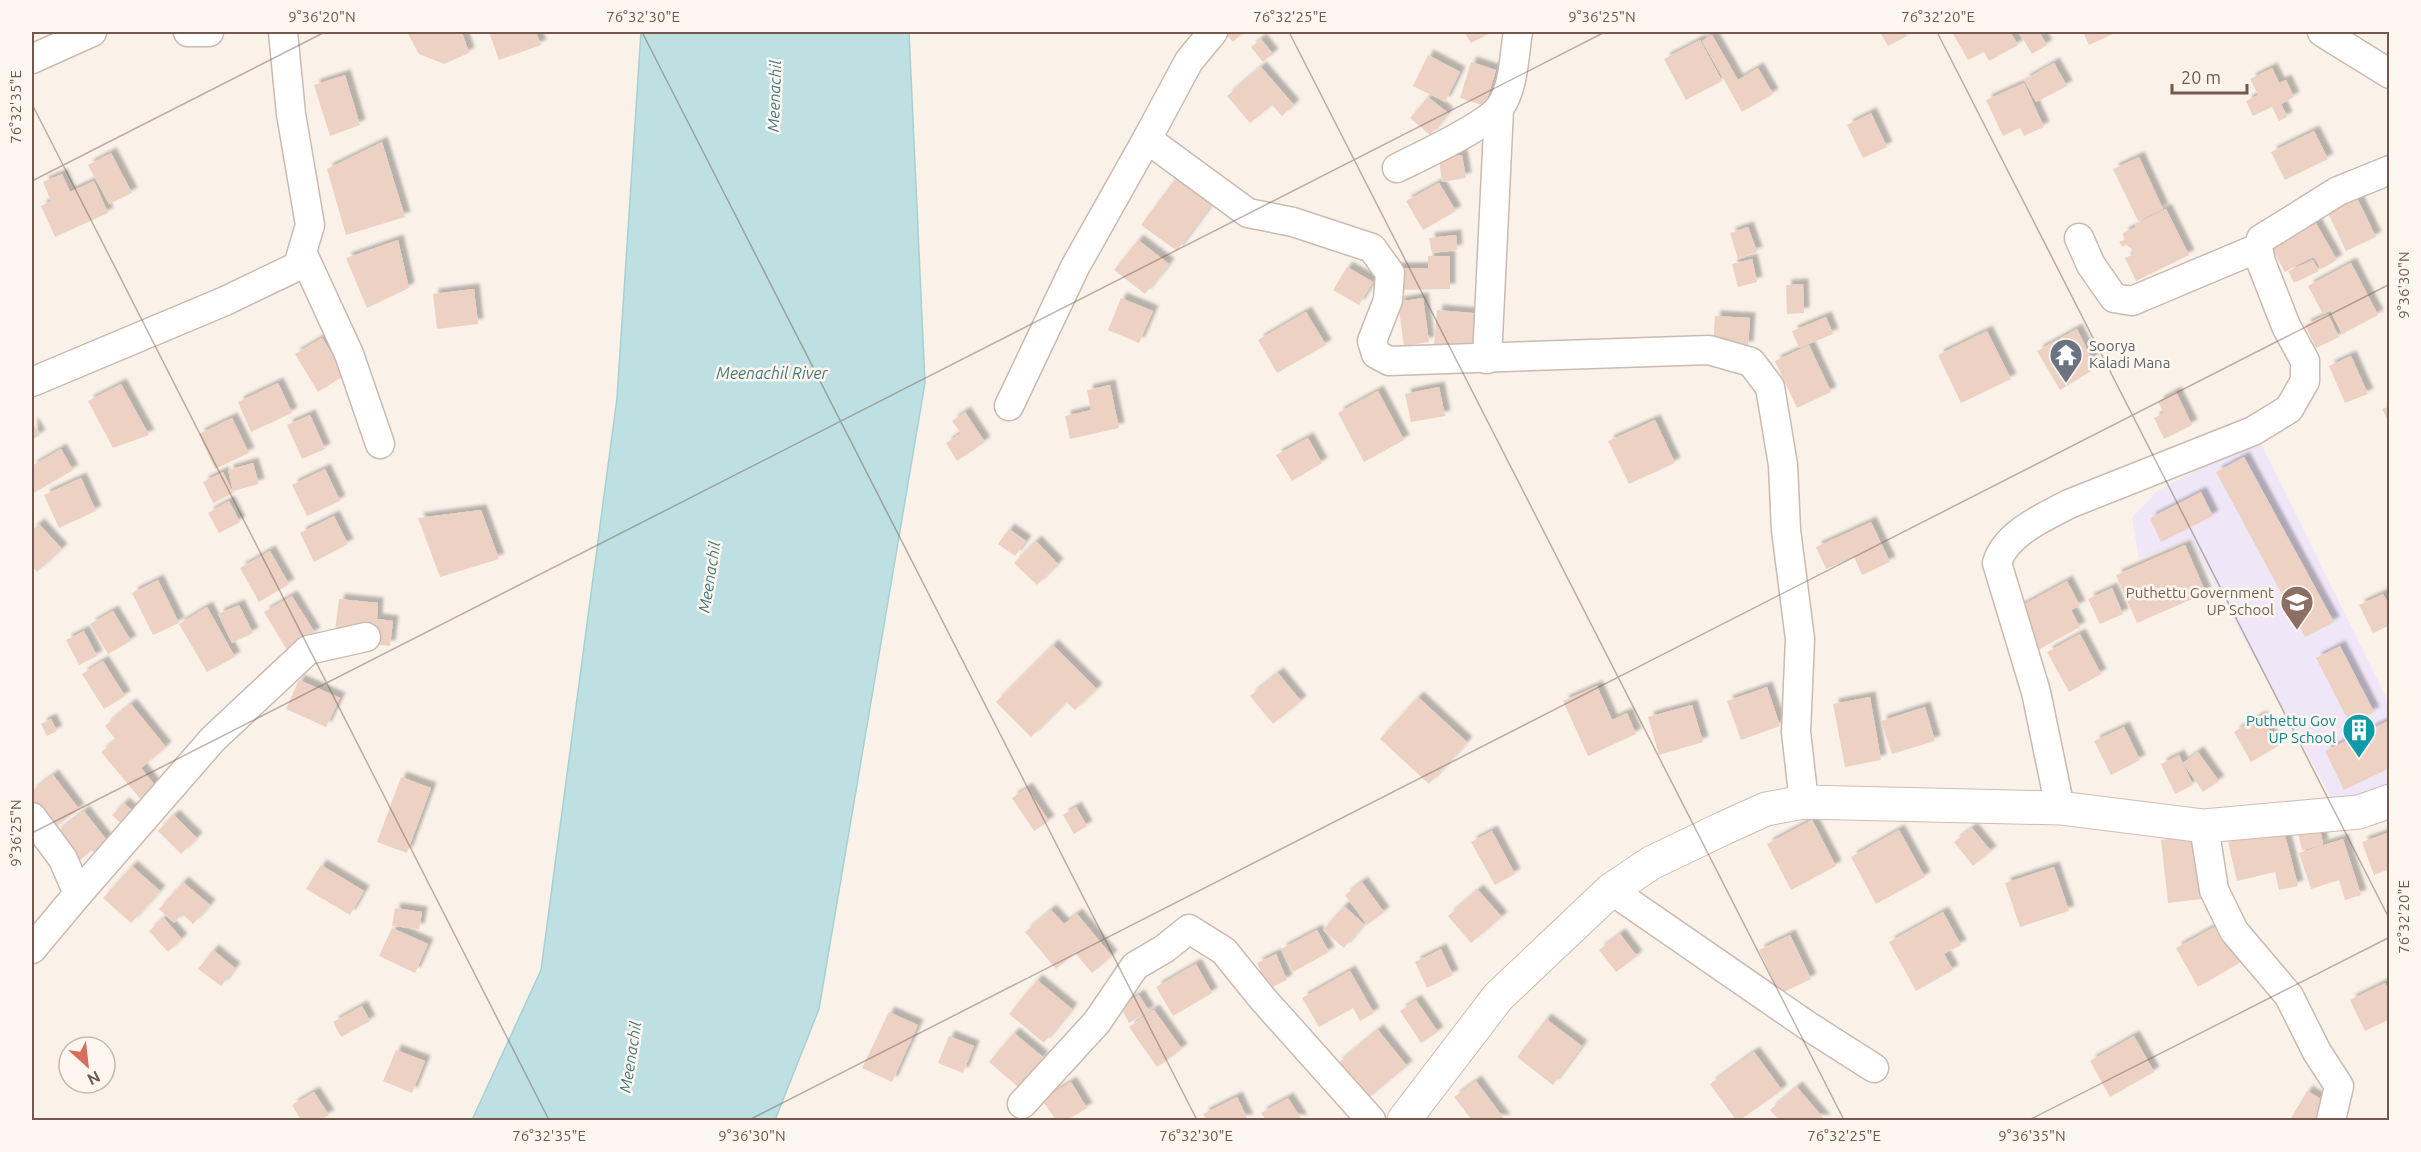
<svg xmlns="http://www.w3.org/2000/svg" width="2421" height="1152" viewBox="0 0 2421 1152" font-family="Ubuntu,sans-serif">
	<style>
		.education { fill: #efe6f7 }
		.water { fill: #bfe0e2; stroke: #a7d0d3; stroke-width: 1.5 }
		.building { fill: #edd1c3; filter: url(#shadow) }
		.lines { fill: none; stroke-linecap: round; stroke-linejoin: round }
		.minor-casing { stroke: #cbbab0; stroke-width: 31 }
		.secondary-casing { stroke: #d0bcb1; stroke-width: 35 }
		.minor { stroke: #fff; stroke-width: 28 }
		.secondary { stroke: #fff; stroke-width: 33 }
		.ticks { fill: none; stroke: #72594f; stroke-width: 1.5; stroke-opacity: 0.45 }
		.labels { text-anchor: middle; stroke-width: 5; stroke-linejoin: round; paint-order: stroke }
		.worship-label { font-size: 15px; fill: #5b616d; stroke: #fdf7ef; text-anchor: start }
		.education-label { font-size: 15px; fill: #785e54; stroke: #fdf7ef; text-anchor: end }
		.culture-label { font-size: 15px; fill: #0d838f; stroke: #fdf7ef; text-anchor: end }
		.water-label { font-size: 16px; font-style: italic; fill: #47787c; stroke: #fdf7ef }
		.neatline { fill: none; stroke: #72594f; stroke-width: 2 }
		.ticks-label { font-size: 15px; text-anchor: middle; fill: #72594f }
	</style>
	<defs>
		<filter id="shadow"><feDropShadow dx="5.5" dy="-5.5" stdDeviation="1.5" flood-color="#0004"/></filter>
	</defs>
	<rect width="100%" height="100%" fill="#faf2e9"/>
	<path class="education" d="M2258 438 2389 703V787L2334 803 2190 539 2139 559 2132 518 2157 491Z"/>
	<path class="water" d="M641 32H909L925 383 819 1009 775 1120H472L541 970 617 398Z"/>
	<g class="building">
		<path d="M407 32H462L469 53 444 64 419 54Z"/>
		<path d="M489 32H536L541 45 499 60Z"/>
		<path d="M1224 32H1244L1233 42Z"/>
		<path d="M1464 32H1492L1471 43Z"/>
		<path d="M1880 32H1905L1907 36 1888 46Z"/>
		<path d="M1952 32H2010L2018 45 1989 61 1984 52 1968 60Z"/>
		<path d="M2019 32H2039L2047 45 2032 54Z"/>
		<path d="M2083 32H2112L2113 34 2089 45Z"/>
		<path d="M1712 35 1738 80 1758 68 1773 94 1742 112 1702 41Z"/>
		<path d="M1261 39 1273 54 1263 62 1251 47Z"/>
		<path d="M1700 40 1722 81 1686 100 1664 59Z"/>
		<path d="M1428 55 1460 72 1445 102 1413 86Z"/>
		<path d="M1471 62 1496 70 1485 106 1460 98Z"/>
		<path d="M2054 63 2067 86 2036 102 2024 80Z"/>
		<path d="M1261 67 1294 105 1282 116 1272 105 1250 123 1227 96Z"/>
		<path d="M2272 68 2279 83 2286 80 2294 97 2281 104 2287 117 2279 121 2272 107 2253 116 2246 101 2258 95 2250 79Z"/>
		<path d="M345 75 360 125 330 136 314 85Z"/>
		<path d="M2024 83 2044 127 2024 136 2020 128 2003 136 1986 100Z"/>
		<path d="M1428 97 1448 113 1430 135 1410 118Z"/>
		<path d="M1871 113 1887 147 1863 158 1847 125Z"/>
		<path d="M2314 131 2328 159 2285 180 2271 152Z"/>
		<path d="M382 142 405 217 346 235 327 169Z"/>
		<path d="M111 153 132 193 109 204 88 165Z"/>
		<path d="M1462 155 1466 178 1442 182 1439 159Z"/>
		<path d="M2139 157 2163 209 2138 221 2113 169Z"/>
		<path d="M62 174 70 192 94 181 108 213 55 237 41 206 51 201 43 182Z"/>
		<path d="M1178 175 1214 201 1177 251 1141 225Z"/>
		<path d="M1439 183 1456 211 1423 230 1406 201Z"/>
		<path d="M2354 192 2376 237 2346 251 2325 207Z"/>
		<path d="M2166 209 2189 255 2136 281 2125 258 2134 254 2131 248 2126 245 2123 247 2119 242 2124 240 2123 233 2136 227 2135 224Z"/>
		<path d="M2314 220 2337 260 2321 269 2313 256 2285 272 2270 245Z"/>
		<path d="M1748 227 1757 252 1738 259 1730 233Z"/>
		<path d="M1456 235 1457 250 1432 253 1429 238Z"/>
		<path d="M398 240 409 288 367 308 346 258Z"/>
		<path d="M1138 240 1169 264 1145 294 1114 270Z"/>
		<path d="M1428 256H1450V289L1395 290V268H1428Z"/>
		<path d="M1752 259 1757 282 1738 287 1732 264Z"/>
		<path d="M2313 260 2319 271 2294 283 2288 271Z"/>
		<path d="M2351 263 2378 315 2342 334 2330 310 2323 314 2308 286Z"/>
		<path d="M1347 267 1373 282 1359 305 1333 290Z"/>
		<path d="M1803 284 1804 313 1787 314 1786 285Z"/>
		<path d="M474 289 478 324 437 329 433 294Z"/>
		<path d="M1121 298 1153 311 1139 343 1108 330Z"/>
		<path d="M1423 298 1429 342 1404 346 1398 302Z"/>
		<path d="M1437 310 1484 314 1481 348 1434 345Z"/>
		<path d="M1306 312 1326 345 1277 373 1258 340Z"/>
		<path d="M2328 314 2339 337 2316 348 2305 325Z"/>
		<path d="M1715 316 1750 318 1748 347 1713 345Z"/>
		<path d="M1826 317 1833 334 1799 348 1792 331Z"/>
		<path d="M2077 329 2096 368 2060 390 2037 351Z"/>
		<path d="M1987 331 2011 379 1961 403 1938 355Z"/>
		<path d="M322 338 345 375 318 392 295 354Z"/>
		<path d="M1809 345 1831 392 1797 408 1775 361Z"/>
		<path d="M2351 356 2368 394 2345 403 2329 366Z"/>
		<path d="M278 383 292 413 251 432 238 402Z"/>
		<path d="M121 384 149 435 113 448 88 401Z"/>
		<path d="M1110 385 1119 428 1070 439 1065 416 1091 410 1087 390Z"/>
		<path d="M1439 387 1445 416 1411 422 1405 394Z"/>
		<path d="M1378 391 1404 440 1364 462 1338 413Z"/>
		<path d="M2176 392 2192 425 2164 439 2154 418 2164 413 2158 402Z"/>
		<path d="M2390 406V425L2382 409Z"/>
		<path d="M965 412 985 442 957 461 946 443 961 433 952 421Z"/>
		<path d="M310 415 325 449 302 459 287 425Z"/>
		<path d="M232 418 249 453 215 469 199 434Z"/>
		<path d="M1655 420 1675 463 1629 484 1608 441Z"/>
		<path d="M32 422 40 435 32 440Z"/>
		<path d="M1308 438 1322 463 1292 481 1276 455Z"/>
		<path d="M61 449 73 470 32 494V466Z"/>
		<path d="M2244 457 2334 622 2305 637 2216 472Z"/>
		<path d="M253 463 259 484 233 491 228 470Z"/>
		<path d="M325 469 340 501 307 516 292 485Z"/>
		<path d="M223 472 233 493 213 503 203 482Z"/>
		<path d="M81 478 96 511 59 528 44 495Z"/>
		<path d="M2201 492 2213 516 2161 542 2150 518Z"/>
		<path d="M229 501 240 522 219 533 208 513Z"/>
		<path d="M481 510 499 559 440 577 418 518Z"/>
		<path d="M334 516 348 544 314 562 300 533Z"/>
		<path d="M1871 522 1890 562 1862 575 1854 557 1826 569 1816 547Z"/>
		<path d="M39 524 62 549 37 572 32 566V530Z"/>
		<path d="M1009 529 1026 541 1015 556 998 544Z"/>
		<path d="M1036 541 1058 564 1037 585 1014 563Z"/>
		<path d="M2185 545 2206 593 2137 623 2116 575Z"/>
		<path d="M270 551 289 584 259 602 240 568Z"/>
		<path d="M158 580 179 623 153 635 132 593Z"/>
		<path d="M2067 581 2080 606 2071 610 2080 627 2038 650 2016 609Z"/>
		<path d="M2112 588 2123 614 2100 624 2088 599Z"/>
		<path d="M2383 594 2390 607V625L2373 633 2359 605Z"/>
		<path d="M292 596 315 633 287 650 264 612Z"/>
		<path d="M339 599 378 603 377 619 393 621 390 646 334 640Z"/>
		<path d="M239 605 253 633 232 643 218 614Z"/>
		<path d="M207 607 235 657 207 672 179 624Z"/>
		<path d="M113 611 131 641 108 654 90 624Z"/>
		<path d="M84 631 97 656 79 665 66 640Z"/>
		<path d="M2080 634 2101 674 2069 692 2047 652Z"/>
		<path d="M1053 645 1097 689 1075 710 1066 702 1031 737 996 702Z"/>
		<path d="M2340 646 2374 712 2350 724 2316 658Z"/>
		<path d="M103 661 125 696 104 709 82 674Z"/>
		<path d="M1278 673 1301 701 1273 724 1250 696Z"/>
		<path d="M299 680 340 698 326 727 286 709Z"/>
		<path d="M1597 686 1612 720 1627 713 1636 734 1588 756 1563 701Z"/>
		<path d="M1767 687 1780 726 1741 740 1727 701Z"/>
		<path d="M1418 697 1467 742 1429 784 1380 739Z"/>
		<path d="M1870 697 1881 760 1845 767 1833 704Z"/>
		<path d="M131 704 166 747 141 768 162 794 147 807 101 752 116 740 105 726Z"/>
		<path d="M1692 705 1703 742 1659 755 1648 717Z"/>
		<path d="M1925 707 1935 741 1892 754 1881 721Z"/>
		<path d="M2261 716 2278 746 2251 762 2234 732Z"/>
		<path d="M51 719 57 731 47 736 41 724Z"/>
		<path d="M2390 720V768L2344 790 2325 751Z"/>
		<path d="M2124 727 2140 760 2111 775 2094 741Z"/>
		<path d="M2198 752 2219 781 2203 792 2183 763Z"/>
		<path d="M2179 755 2193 785 2175 794 2161 764Z"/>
		<path d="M53 775 79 809 49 832 32 810V791Z"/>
		<path d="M401 777 431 788 407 853 377 842Z"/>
		<path d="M1027 788 1049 821 1034 831 1012 798Z"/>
		<path d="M124 803 139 817 127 829 112 815Z"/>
		<path d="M1076 807 1087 826 1074 834 1063 815Z"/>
		<path d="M84 811 113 848 99 859 92 850 64 872 56 833Z"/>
		<path d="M174 815 197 838 181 854 158 831Z"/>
		<path d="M1812 820 1836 866 1791 890 1767 844Z"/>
		<path d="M1972 828 1991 851 1973 866 1954 842Z"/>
		<path d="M2320 829 2323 845 2302 850 2298 834Z"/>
		<path d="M1899 830 1925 877 1876 904 1851 857Z"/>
		<path d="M1492 831 1515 874 1495 885 1471 842Z"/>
		<path d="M2284 831 2298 886 2279 890 2275 872 2237 881 2228 842Z"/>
		<path d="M2390 832V869L2374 875 2362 842Z"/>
		<path d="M2195 836 2202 899 2168 903 2161 840Z"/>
		<path d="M2343 839 2361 895 2345 900 2339 880 2311 889 2299 853Z"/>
		<path d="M321 865 364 891 350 915 306 889Z"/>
		<path d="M132 866 160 891 131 923 103 898Z"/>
		<path d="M2054 867 2069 911 2020 927 2005 883Z"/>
		<path d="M183 882 210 905 193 924 182 914 174 923 159 909Z"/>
		<path d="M1362 882 1384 912 1367 925 1345 895Z"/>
		<path d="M1478 890 1502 917 1471 943 1448 916Z"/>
		<path d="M1344 906 1364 924 1344 948 1323 930Z"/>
		<path d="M395 908 422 912 419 929 392 926Z"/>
		<path d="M1051 910 1064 924 1077 914 1112 956 1092 973 1075 953 1056 969 1025 932Z"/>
		<path d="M1943 912 1961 945 1944 954 1953 970 1916 991 1889 942Z"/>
		<path d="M164 918 182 939 168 952 149 931Z"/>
		<path d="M2220 924 2241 962 2198 987 2176 948Z"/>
		<path d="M392 928 428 944 415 973 379 956Z"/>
		<path d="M1317 930 1329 952 1293 972 1281 949Z"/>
		<path d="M1620 934 1637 956 1616 972 1599 950Z"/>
		<path d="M1790 935 1811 979 1780 994 1759 950Z"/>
		<path d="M1441 949 1453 975 1427 988 1415 962Z"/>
		<path d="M213 950 235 968 221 986 198 969Z"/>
		<path d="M1276 954 1287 980 1268 989 1257 963Z"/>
		<path d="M1196 964 1212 993 1173 1016 1156 987Z"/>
		<path d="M1350 971 1374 1013 1360 1021 1353 1008 1319 1027 1302 998Z"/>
		<path d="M1037 980 1072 1009 1044 1043 1009 1014Z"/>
		<path d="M2385 983 2390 993V1019L2365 1031 2350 1000Z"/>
		<path d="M1139 995 1149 1011 1129 1023 1120 1006Z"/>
		<path d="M1416 1000 1438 1032 1421 1043 1400 1011Z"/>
		<path d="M362 1006 370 1021 341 1037 333 1022Z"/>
		<path d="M1154 1010 1182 1049 1157 1067 1129 1027Z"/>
		<path d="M889 1012 918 1025 892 1082 862 1068Z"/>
		<path d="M1546 1019 1582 1046 1553 1085 1517 1057Z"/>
		<path d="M1378 1030 1407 1066 1366 1100 1337 1064Z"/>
		<path d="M1014 1033 1043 1057 1018 1087 989 1062Z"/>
		<path d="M949 1036 974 1046 963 1073 938 1063Z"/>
		<path d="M2134 1036 2154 1072 2110 1097 2090 1061Z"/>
		<path d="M396 1050 425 1061 412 1093 383 1081Z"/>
		<path d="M1754 1052 1782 1090 1740 1120H1736L1710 1084Z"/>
		<path d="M1476 1081 1505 1120H1472L1454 1097Z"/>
		<path d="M1071 1082 1087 1108 1067 1120H1056L1042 1100Z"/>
		<path d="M1797 1087 1825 1120H1779L1770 1110Z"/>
		<path d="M2307 1091 2326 1102 2315 1120H2290Z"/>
		<path d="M314 1092 329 1115 320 1120H301L292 1105Z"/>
		<path d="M1237 1097 1248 1120H1207L1203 1114Z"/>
		<path d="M1288 1098 1302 1120H1266L1261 1113Z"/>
	</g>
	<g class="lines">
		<g class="minor-casing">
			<g id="minor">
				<path d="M188 32H209"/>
				<path d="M2322 32 2390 74"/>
				<path d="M32 59 92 32"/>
				<path d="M1147 139 1189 61 1213 32"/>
				<path d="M1397 168C1419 157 1487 126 1500 107 1514 88 1514 55 1518 32"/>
				<path d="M2079 238 2091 265 2114 298 2132 301 2258 248"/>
				<path d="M302 252 349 354 380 444"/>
				<path d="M1487 359 1499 109"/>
				<path d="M32 382 225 301 298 266 310 225 291 114 283 32"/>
				<path d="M1009 406 1075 267 1147 139 1248 213 1293 222 1372 248 1390 273 1388 300 1372 341 1376 354 1389 361 1709 350 1751 362 1770 387 1783 465 1786 530 1800 639 1796 732 1804 802"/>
				<path d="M2060 808 2036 692 1997 563C2005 534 2044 517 2069 504L2253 431 2289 409 2305 381V361L2286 326 2261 262 2258 248 2261 239 2338 191 2390 170"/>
				<path d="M32 817 63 859 78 894 32 949"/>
				<path d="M2204 826 2214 890 2234 931 2289 996 2317 1052 2339 1086 2331 1120"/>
				<path d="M1611 890 1808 1026 1874 1068"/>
				<path d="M78 894 213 739 308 650 366 637"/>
				<path d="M1022 1104 1097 1022 1135 966 1164 949 1189 929 1224 951 1262 998 1371 1120"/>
			</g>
		</g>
		<g class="secondary-casing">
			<path id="secondary" d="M1404 1120 1498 997 1611 890 1651 863 1724 828 1766 809 1804 802 2060 808 2204 826 2359 812 2390 801"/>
		</g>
		<use href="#minor" class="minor"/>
		<use href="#secondary" class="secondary"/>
	</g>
	<path class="ticks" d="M642 32 1197 1120M1289 32 1844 1120M1937 32 2390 920M32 104 549 1120M32 181 325 32M32 833 1605 32M749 1120 2390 284M2029 1120 2390 937"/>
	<defs>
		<g id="temple-pin" transform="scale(1.725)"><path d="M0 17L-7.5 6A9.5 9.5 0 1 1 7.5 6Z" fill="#6b7280" stroke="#fdf7ef"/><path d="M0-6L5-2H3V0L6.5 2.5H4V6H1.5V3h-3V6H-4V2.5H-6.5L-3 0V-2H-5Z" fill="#fff"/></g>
		<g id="school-pin" transform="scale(1.725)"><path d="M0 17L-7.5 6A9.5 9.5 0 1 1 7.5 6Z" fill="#8d6e63" stroke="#fdf7ef"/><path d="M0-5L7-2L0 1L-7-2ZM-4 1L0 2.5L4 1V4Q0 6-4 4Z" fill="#fff"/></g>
		<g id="building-pin" transform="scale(1.725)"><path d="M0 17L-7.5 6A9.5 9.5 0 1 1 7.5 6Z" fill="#0f9aa8" stroke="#fdf7ef"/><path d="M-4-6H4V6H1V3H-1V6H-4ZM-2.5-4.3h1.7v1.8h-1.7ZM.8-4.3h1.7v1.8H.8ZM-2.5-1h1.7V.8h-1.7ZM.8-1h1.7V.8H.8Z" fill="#fff"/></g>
	</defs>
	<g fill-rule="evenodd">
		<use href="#temple-pin" x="2066" y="355"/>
		<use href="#school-pin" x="2297" y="602"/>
		<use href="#building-pin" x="2359" y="730"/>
	</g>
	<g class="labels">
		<g class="worship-label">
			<text x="2089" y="351">Soorya<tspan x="2089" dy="17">Kaladi Mana</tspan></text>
		</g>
		<g class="education-label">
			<text x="2274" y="598">Puthettu Government<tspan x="2274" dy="17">UP School</tspan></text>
		</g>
		<g class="culture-label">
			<text x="2336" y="726">Puthettu Gov<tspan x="2336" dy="17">UP School</tspan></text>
		</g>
		<g class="water-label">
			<text transform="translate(774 96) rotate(-88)" y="6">Meenachil</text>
			<text x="772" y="379">Meenachil River</text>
			<text transform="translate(709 577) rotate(-81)" y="6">Meenachil</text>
			<text transform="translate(630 1057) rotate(-81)" y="6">Meenachil</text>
		</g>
	</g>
	<rect width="2421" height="1152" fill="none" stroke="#fdf7ef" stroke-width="66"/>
	<g transform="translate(87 1065) rotate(153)"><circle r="28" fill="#fdf7ef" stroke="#c5b8af" stroke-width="1.5"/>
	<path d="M0-4.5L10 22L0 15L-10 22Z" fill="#d76d5b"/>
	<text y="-9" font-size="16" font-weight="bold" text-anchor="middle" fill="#72594f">N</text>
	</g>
	<path d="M2172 84v9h75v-9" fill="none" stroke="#72594f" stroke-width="3"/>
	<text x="2181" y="84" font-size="18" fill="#72594f" stroke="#fdf7ef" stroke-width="4.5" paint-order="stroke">20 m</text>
	<rect x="33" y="33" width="2355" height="1086" class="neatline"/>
	<g class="ticks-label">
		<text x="322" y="22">9°36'20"N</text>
		<text x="643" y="22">76°32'30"E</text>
		<text x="1290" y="22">76°32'25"E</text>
		<text x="1602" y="22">9°36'25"N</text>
		<text x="1938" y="22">76°32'20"E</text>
		<text transform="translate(16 107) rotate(-90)" y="5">76°32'35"E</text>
		<text transform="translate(2404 285) rotate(-90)" y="5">9°36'30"N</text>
		<text transform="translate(16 833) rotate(-90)" y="5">9°36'25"N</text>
		<text transform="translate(2404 917) rotate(-90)" y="5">76°32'20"E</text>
		<text x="549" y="1141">76°32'35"E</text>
		<text x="752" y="1141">9°36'30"N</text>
		<text x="1196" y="1141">76°32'30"E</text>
		<text x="1844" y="1141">76°32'25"E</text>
		<text x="2032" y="1141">9°36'35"N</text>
	</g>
</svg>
